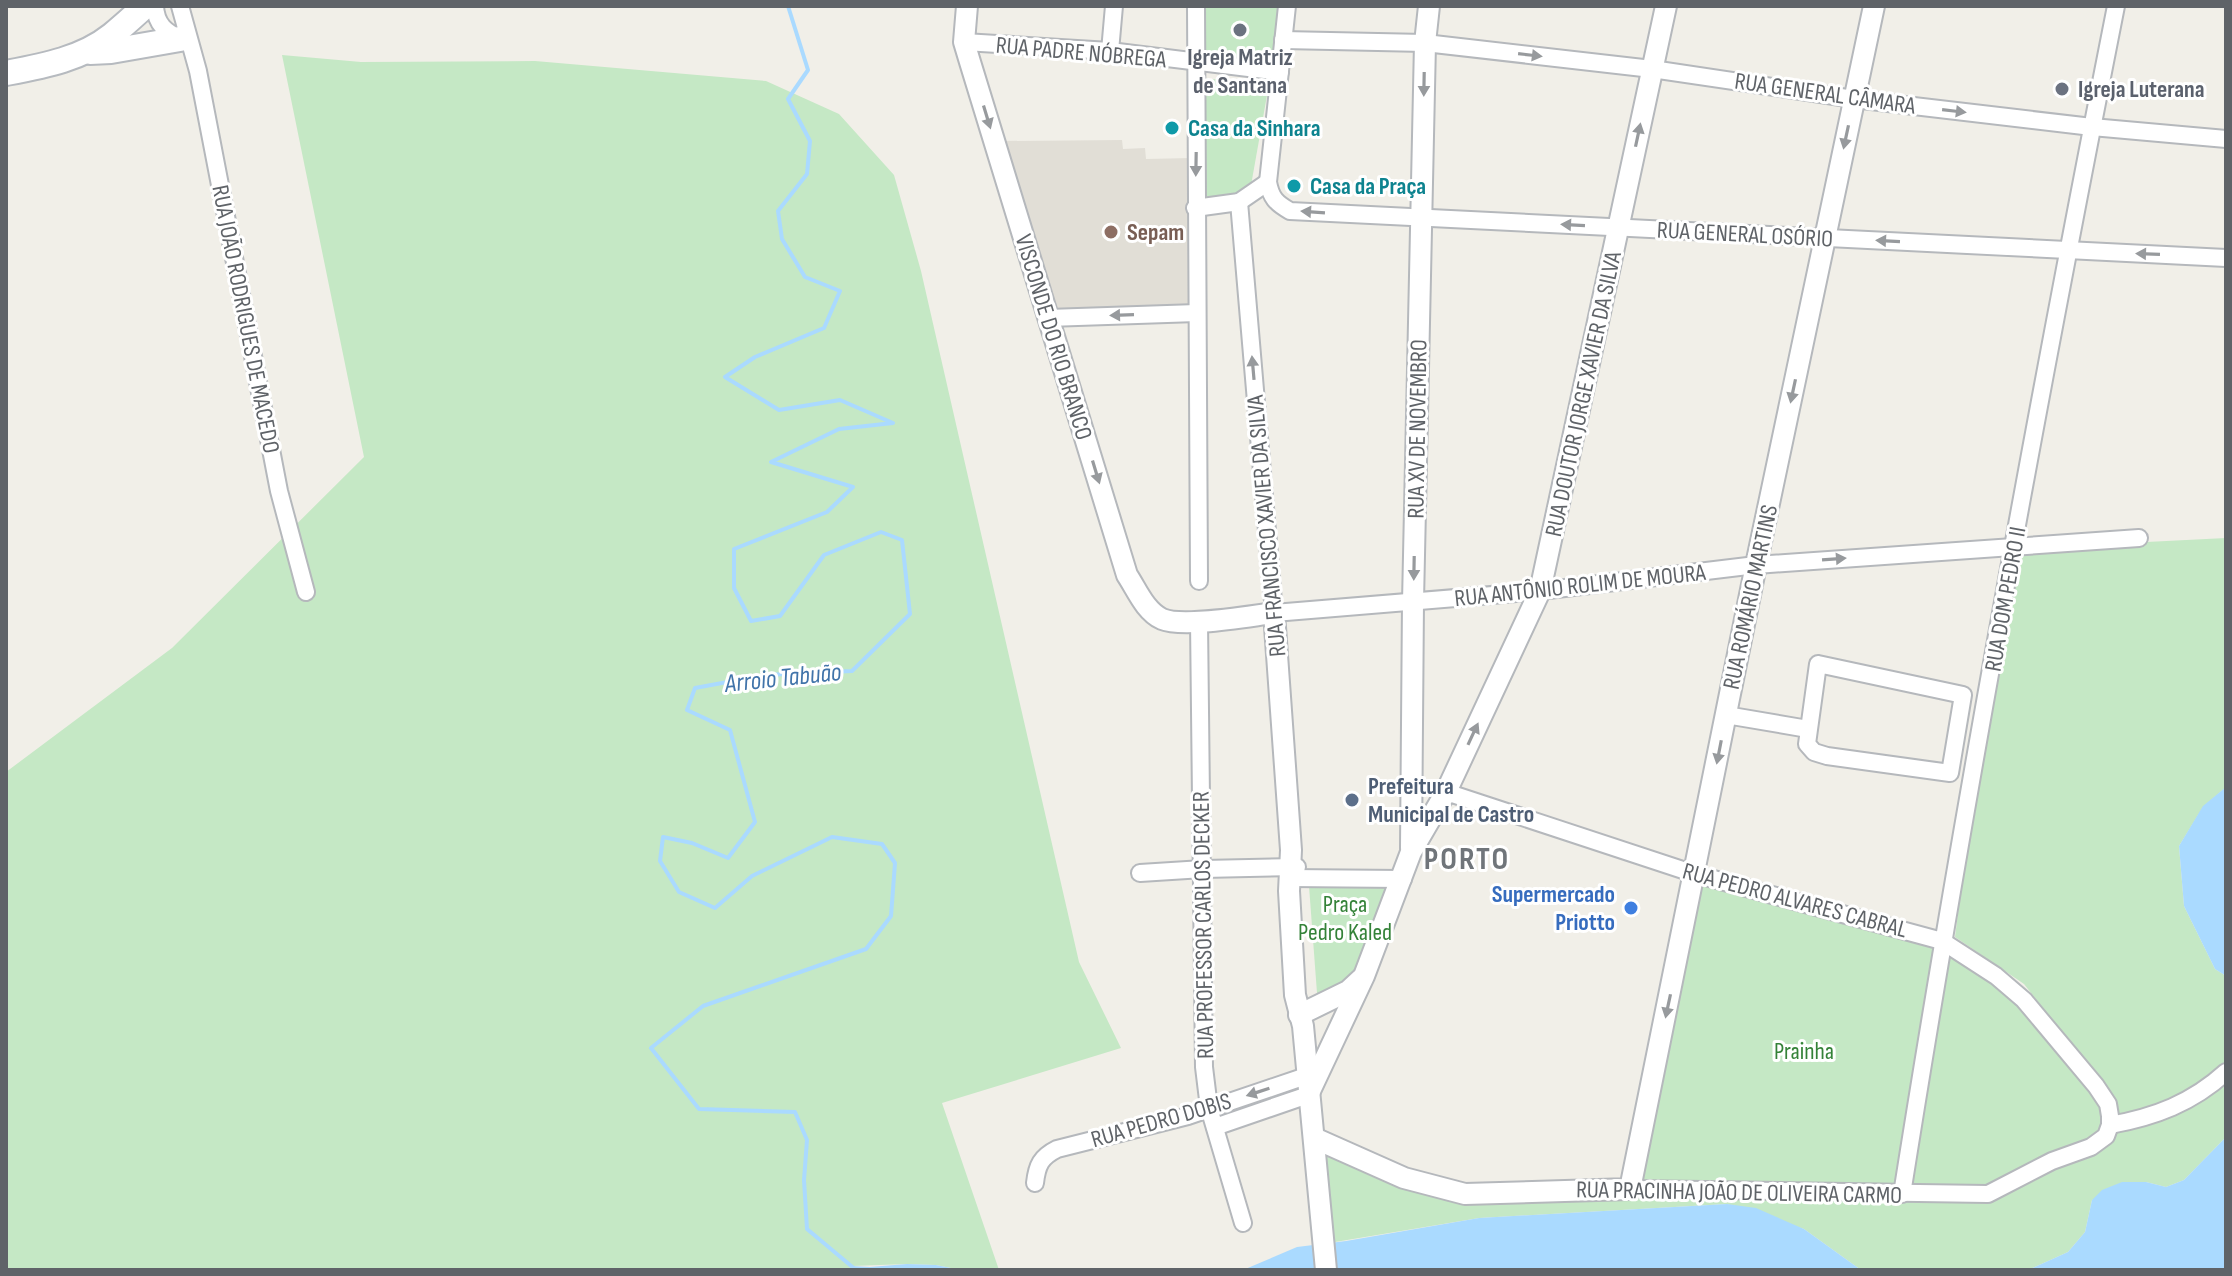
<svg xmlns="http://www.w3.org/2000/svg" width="2232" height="1276" viewBox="0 0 2232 1276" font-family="'Sofia Sans Condensed',sans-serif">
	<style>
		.education { fill: #e1ded6 }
		.green { fill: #c5e8c5 }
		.water { fill: #aadaff }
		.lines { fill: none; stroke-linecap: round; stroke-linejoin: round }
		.stream { stroke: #aadaff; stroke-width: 4 }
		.minor-casing { stroke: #b5b8bc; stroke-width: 20 }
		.tertiary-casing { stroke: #b5b8bc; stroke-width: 24 }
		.secondary-casing { stroke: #b6babf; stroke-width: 28 }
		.minor { stroke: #fff; stroke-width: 16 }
		.tertiary { stroke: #fff; stroke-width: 20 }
		.secondary { stroke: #fff; stroke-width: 24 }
		.oneway { fill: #979a9d }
		.worship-dot { fill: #6b7280; stroke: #fff; stroke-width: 3 }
		.culture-dot { fill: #0f9aa8; stroke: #fff; stroke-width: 3 }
		.education-dot { fill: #8d6e63; stroke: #fff; stroke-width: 3 }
		.service-dot { fill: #5c6f8a; stroke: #fff; stroke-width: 3 }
		.shop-dot { fill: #3f7fe0; stroke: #fff; stroke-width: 3 }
		.labels { text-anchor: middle; stroke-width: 6; stroke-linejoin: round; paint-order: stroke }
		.street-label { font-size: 24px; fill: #5f6368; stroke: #fff }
		.worship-label { font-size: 24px; font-weight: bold; fill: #5b616d; stroke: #fff }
		.culture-label { font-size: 24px; font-weight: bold; fill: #0d838f; stroke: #fff; text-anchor: start }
		.education-label { font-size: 24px; font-weight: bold; fill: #785e54; stroke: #fff; text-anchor: start }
		.service-label { font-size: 24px; font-weight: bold; fill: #4e5e75; stroke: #fff; text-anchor: start }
		.shop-label { font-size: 24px; font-weight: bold; fill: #366cbe; stroke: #fff; text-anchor: end }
		.park-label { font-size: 24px; fill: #348238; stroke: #fff }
		.water-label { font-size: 26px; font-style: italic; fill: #4174aa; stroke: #fff }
		.district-label { font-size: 32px; font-weight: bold; letter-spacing: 2px; fill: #70757a; stroke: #fff }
	</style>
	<rect width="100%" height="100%" fill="#f1efe8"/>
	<path class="education" d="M1122 140 1123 149 1145 148 1146 159 1191 158 1192 306 1056 313 1002 141Z"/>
	<g class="green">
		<path d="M1198 6H1282L1276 59 1199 56Z"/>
		<path d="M282 55 361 62 535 61 766 81 839 114 894 175 921 271 1079 962 1121 1048 942 1103 999 1270H961L936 1265 907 1264 852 1266 854 1270H6V772L172 648 364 457Z"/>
		<path d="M1200 78 1269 84 1250 191 1202 198Z"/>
		<path d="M2226 538V787L2203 807 2179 846 2184 906 2215 969 2226 976V1137L2184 1180 2166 1187 2146 1182 2092 1200 2085 1232 2068 1252 2028 1270H1861L1804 1229 1727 1204 1479 1218 1329 1243 1319 1150 1400 1183 1987 1197 2099 1146 2113 1098 2024 984 1955 937 2005 549Z"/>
		<path d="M1698 878 1947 952 2009 994 2099 1103 2104 1124C2090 1152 2053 1152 2027 1164 2014 1171 2001 1179 1988 1186L1637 1184Z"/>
		<path d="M1395 882 1351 986 1335 994 1317 993 1309 886Z"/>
	</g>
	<g class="water">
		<path d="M2226 787V976L2215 969 2184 906 2179 846 2203 806Z"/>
		<path d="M2226 1137V1270H2028L2068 1252 2085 1232 2092 1200 2102 1190 2122 1182H2146L2166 1187 2184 1180Z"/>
		<path d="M1727 1204 1756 1208 1804 1229 1861 1270H1243L1297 1247 1346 1241 1479 1218Z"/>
		<path d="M907 1264 936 1265 961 1270H854L851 1266 870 1267Z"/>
	</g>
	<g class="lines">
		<path class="stream" d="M788 6 808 70 788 99 810 141 807 174 778 211 782 239 805 277 840 291 824 328 755 357 725 377 779 410 840 400 893 423 839 429 771 462 853 487 827 512 734 549V588L751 621 780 616 824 555 881 532 902 540 910 614 852 671 765 675 695 688 687 710 730 730 755 822 728 858 692 843 663 837 660 861 679 892 715 908 752 876 832 837 882 844 895 863 891 916 866 949 703 1006 651 1048 699 1109 795 1112 807 1140 804 1180 807 1229 856 1270"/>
		<g class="minor-casing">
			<g id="minor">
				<path d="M155 6C156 25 166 32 182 40"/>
				<path d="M180 6 198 71 279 491 306 592"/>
				<path d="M1196 6 1199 581"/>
				<path d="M1287 6 1268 182C1271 198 1276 203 1290 211L2226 258"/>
				<path d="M1283 40 1425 43 1652 69 1854 99 2092 127 2226 139"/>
				<path d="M964 42 1110 51 1280 72"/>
				<path d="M1110 51 1114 6"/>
				<path d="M1239 202 1274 613 1540 591 1756 565 2139 538"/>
				<path d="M1195 208 1239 202 1268 182"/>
				<path d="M1048 318 1197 313"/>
				<path d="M1199 621 1204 1067 1209 1108 1243 1223"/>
				<path d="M1818 664 1963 695 1950 773 1827 756 1814 752 1807 744Z"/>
				<path d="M1726 715 1808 729"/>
				<path d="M1446 792 1695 874 1942 941 1996 976 2024 1000 2096 1086 2108 1104 2110 1116V1125L2106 1136 2091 1147 2052 1161 1988 1194 1630 1189"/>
				<path d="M1140 873 1203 869 1297 867"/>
				<path d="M1289 878 1403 879"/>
				<path d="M2110 1125C2155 1117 2192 1103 2226 1072"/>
				<path d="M1215 1127 1308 1095"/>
				<path d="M1035 1183C1037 1165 1041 1157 1057 1149L1188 1116 1306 1076"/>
				<path d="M1902 1194C1965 797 2038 401 2116 6"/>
			</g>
		</g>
		<g class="tertiary-casing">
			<g id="tertiary">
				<path d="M967 6 964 42 970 62 1127 575C1137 590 1145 611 1162 619 1183 628 1249 616 1274 613L1291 850 1289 891 1295 995 1303 1026 1326 1270"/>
				<path d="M1411 848 1413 602 1425 43 1429 6"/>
				<path d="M1299 1015 1348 991 1361 979"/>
				<path d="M1309 1093 1364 976 1411 852 1446 792 1540 591 1666 6"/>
				<path d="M1314 1138 1404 1178 1465 1194 1630 1189 1756 565 1874 6"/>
			</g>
		</g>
		<g class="secondary-casing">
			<g id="secondary">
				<path d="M90 52 111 51 180 39"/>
				<path d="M6 73C43 66 82 59 112 35 123 26 134 16 145 6"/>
			</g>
		</g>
		<use href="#minor" class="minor"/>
		<use href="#tertiary" class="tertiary"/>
		<use href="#secondary" class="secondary"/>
	</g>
	<defs><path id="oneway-solid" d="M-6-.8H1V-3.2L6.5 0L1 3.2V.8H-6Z" transform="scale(2)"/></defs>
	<g class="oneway">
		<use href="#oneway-solid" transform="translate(1530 55) rotate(7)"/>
		<use href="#oneway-solid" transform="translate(1424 84) rotate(91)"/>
		<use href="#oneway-solid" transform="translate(1954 111) rotate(7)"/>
		<use href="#oneway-solid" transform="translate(987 117) rotate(73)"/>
		<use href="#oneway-solid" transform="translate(1638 135) rotate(-78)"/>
		<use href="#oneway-solid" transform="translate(1846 137) rotate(102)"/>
		<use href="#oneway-solid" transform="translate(1196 164) rotate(91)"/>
		<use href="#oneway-solid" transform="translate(1313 212) rotate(-176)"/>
		<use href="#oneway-solid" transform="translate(1573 225) rotate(-177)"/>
		<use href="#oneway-solid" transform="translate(1888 241) rotate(-177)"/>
		<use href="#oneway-solid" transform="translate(2148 254) rotate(-178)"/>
		<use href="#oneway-solid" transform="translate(1122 315) rotate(178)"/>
		<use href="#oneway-solid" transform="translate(1253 368) rotate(-95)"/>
		<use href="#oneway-solid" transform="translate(1793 391) rotate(102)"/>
		<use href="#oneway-solid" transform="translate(1096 472) rotate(73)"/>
		<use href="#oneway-solid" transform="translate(1834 559) rotate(-4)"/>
		<use href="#oneway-solid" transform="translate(1414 568) rotate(91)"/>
		<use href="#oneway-solid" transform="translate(1473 734) rotate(-65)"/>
		<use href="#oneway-solid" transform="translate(1719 752) rotate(101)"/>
		<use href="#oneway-solid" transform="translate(1668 1006) rotate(102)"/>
		<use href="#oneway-solid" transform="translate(1258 1092) rotate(162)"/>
	</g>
	<g class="worship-dot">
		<circle cx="1240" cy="30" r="8"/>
		<circle cx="2062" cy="89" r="8"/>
	</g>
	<g class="culture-dot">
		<circle cx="1172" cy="128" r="8"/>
		<circle cx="1294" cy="186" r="8"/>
	</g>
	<circle class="education-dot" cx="1111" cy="232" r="8"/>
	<circle class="service-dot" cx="1352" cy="800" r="8"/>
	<circle class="shop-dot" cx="1631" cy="908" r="8"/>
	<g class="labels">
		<g class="street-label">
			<text transform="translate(1081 52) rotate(5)" y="8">RUA PADRE NÓBREGA</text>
			<text transform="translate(1825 93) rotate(8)" y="8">RUA GENERAL CÂMARA</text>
			<text transform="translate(1745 234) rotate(3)" y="8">RUA GENERAL OSÓRIO</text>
			<text transform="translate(246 319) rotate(79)" y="8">RUA JOÃO RODRIGUES DE MACEDO</text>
			<text transform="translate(1054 337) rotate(73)" y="8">VISCONDE DO RIO BRANCO</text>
			<text transform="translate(1583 394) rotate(-78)" y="8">RUA DOUTOR JORGE XAVIER DA SILVA</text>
			<text transform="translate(1417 429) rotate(-89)" y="8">RUA XV DE NOVEMBRO</text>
			<text transform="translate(1266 526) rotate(-95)" y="8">RUA FRANCISCO XAVIER DA SILVA</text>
			<text transform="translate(1580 585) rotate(-6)" y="8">RUA ANTÔNIO ROLIM DE MOURA</text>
			<text transform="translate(1750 597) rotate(-78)" y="8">RUA ROMÁRIO MARTINS</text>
			<text transform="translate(2005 599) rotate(-80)" y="8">RUA DOM PEDRO II</text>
			<text transform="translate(1795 900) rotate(15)" y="8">RUA PEDRO ALVARES CABRAL</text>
			<text transform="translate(1203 925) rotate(-91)" y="8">RUA PROFESSOR CARLOS DECKER</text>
			<text transform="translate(1161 1120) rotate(-16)" y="8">RUA PEDRO DOBIS</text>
			<text transform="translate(1739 1192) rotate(1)" y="8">RUA PRACINHA JOÃO DE OLIVEIRA CARMO</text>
		</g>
		<g class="worship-label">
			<text x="1240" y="65">Igreja Matriz<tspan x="1240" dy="28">de Santana</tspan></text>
			<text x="2078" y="97" text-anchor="start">Igreja Luterana</text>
		</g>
		<g class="culture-label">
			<text x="1188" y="136">Casa da Sinhara</text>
			<text x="1310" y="194">Casa da Praça</text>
		</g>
		<g class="education-label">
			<text x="1127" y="240">Sepam</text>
		</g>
		<g class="service-label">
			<text x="1368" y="794">Prefeitura<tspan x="1368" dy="28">Municipal de Castro</tspan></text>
		</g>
		<g class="shop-label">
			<text x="1615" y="902">Supermercado<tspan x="1615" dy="28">Priotto</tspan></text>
		</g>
		<g class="park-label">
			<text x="1345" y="912">Praça<tspan x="1345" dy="28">Pedro Kaled</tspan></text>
			<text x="1804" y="1059">Prainha</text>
		</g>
		<g class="water-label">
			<text transform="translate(783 677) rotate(-6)" y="9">Arroio Tabuão</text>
		</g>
		<g class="district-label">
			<text x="1467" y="869">PORTO</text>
		</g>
	</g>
	<rect width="2232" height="1276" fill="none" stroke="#5f6368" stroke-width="16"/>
</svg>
